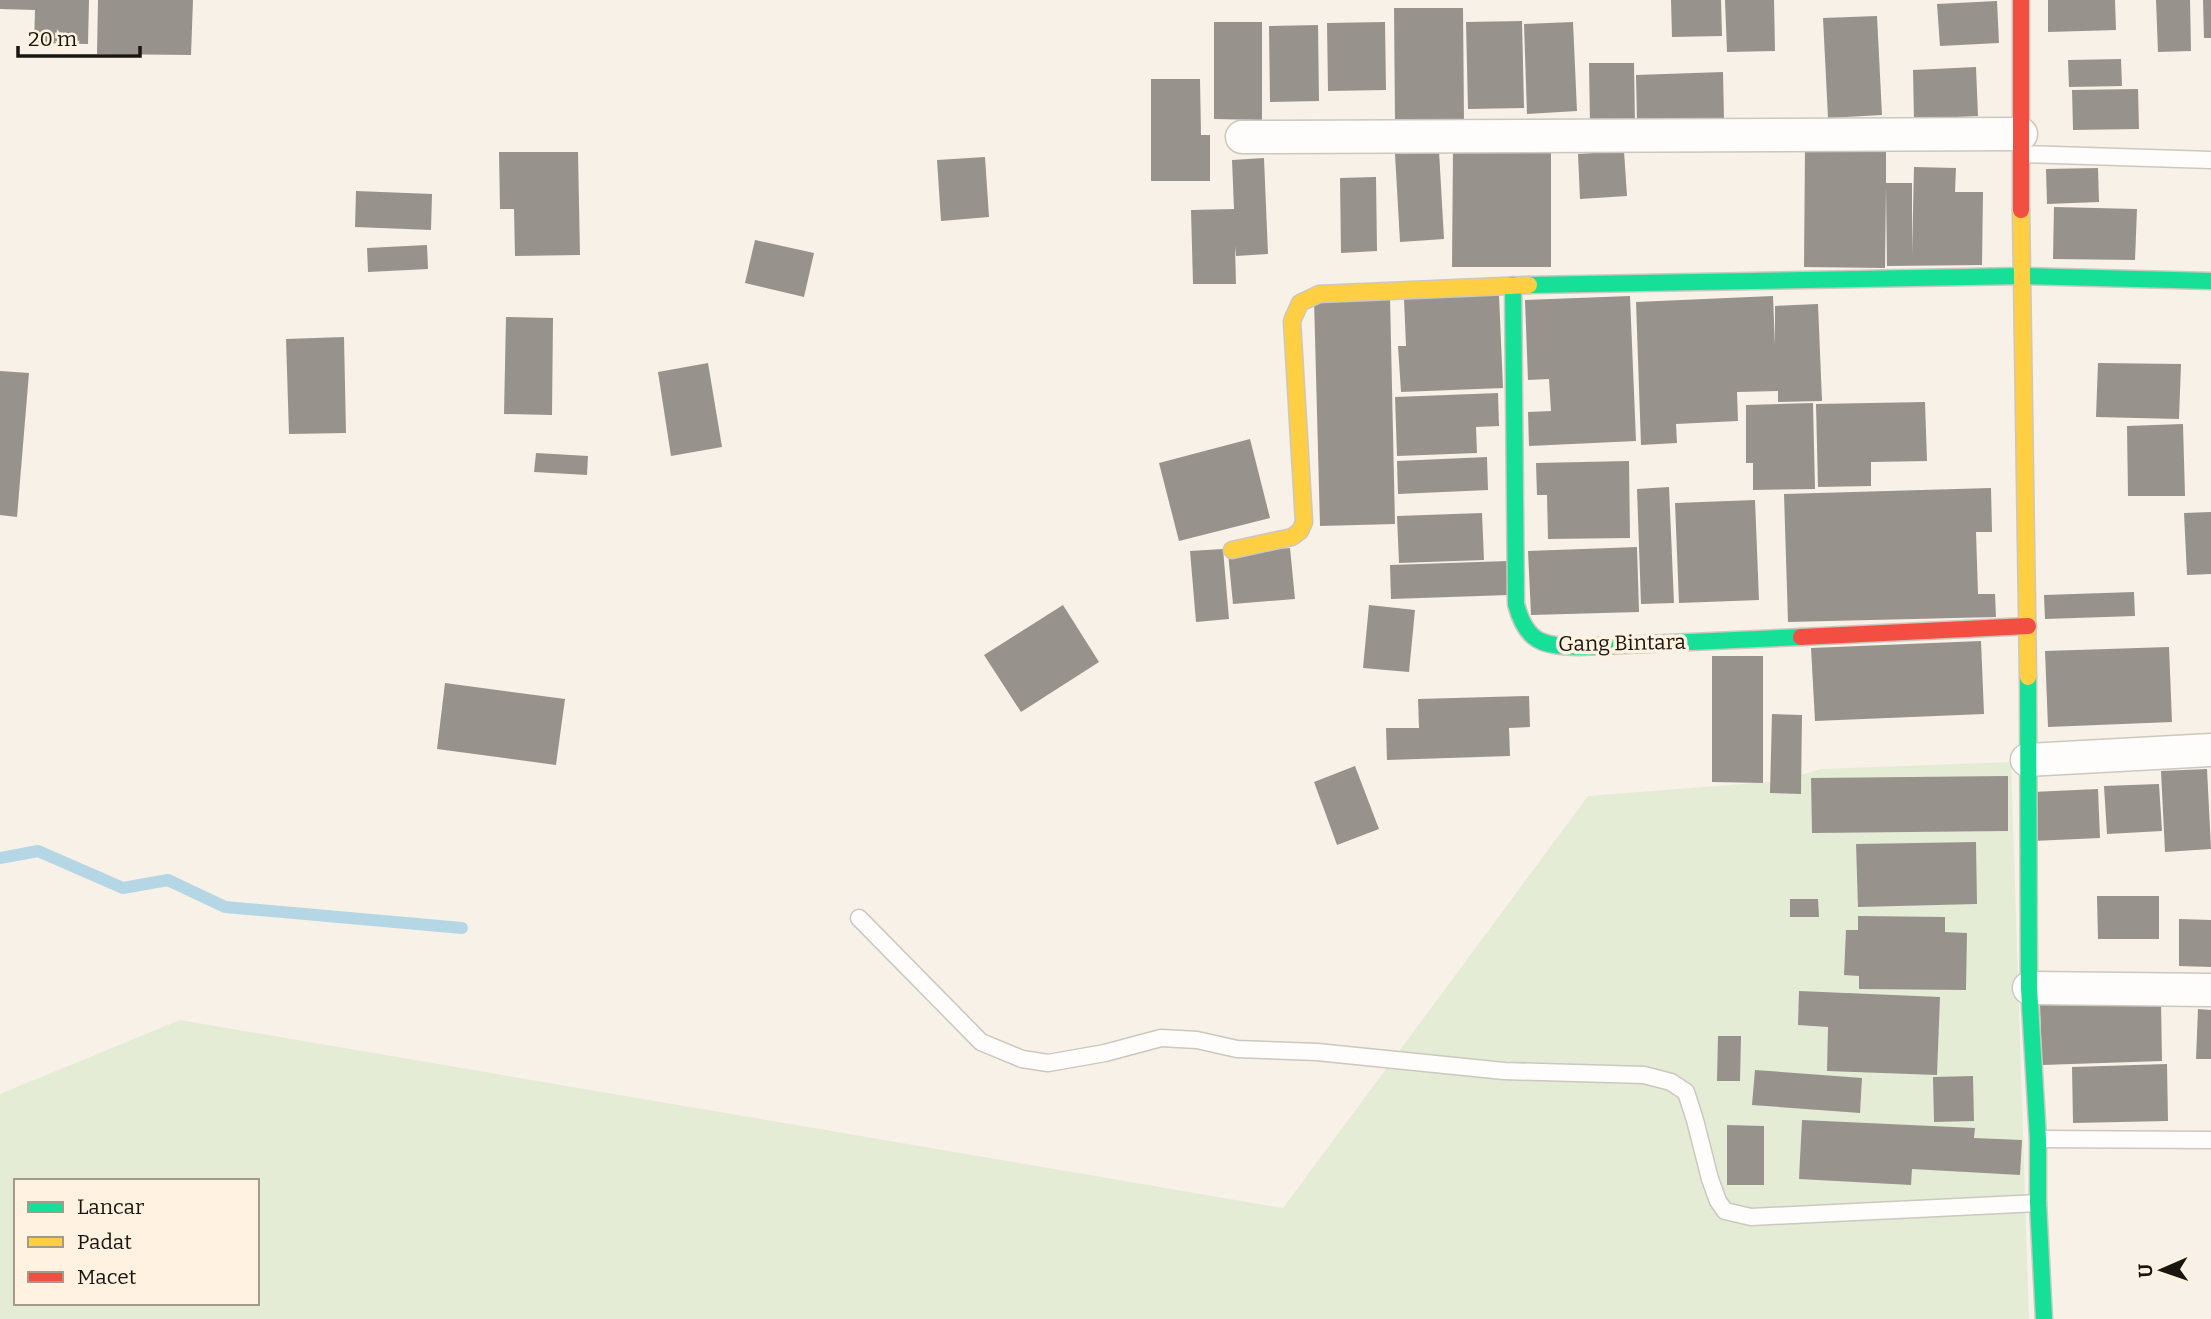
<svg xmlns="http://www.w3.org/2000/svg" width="2211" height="1319" viewBox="0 0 2211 1319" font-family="Bitter,serif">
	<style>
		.green { fill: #e4ecd6; fill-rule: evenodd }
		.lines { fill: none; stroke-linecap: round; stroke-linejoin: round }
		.stream { stroke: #b5d6e4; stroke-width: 12 }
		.building { fill: #98928d }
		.lane-casing { stroke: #ccc7bf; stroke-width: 19 }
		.street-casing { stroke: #ccc7bf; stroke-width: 35 }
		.fast-casing { stroke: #ccc7bf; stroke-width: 19 }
		.slow-casing { stroke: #ccc7bf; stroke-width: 19 }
		.jam-casing { stroke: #ccc7bf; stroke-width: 19 }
		.lane { stroke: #fefdfb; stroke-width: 16 }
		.street { stroke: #fefdfb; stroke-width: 32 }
		.fast { stroke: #16e098; stroke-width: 16 }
		.slow { stroke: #ffcf43; stroke-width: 16 }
		.jam { stroke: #f24e42; stroke-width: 16 }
		.labels { text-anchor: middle; stroke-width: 7; stroke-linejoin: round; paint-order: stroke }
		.street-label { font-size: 21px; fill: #19150f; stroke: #fff2e0 }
	</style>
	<rect width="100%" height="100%" fill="#f8f1e7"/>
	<path class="green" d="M2011 762 2029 1319H0V1094L180 1020 1283 1208 1588 796 1780 781 1821 769ZM16 1181H257V1303H16Z"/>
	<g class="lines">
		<path class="stream" d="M0 858 38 851 123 888 168 880 225 907 462 928"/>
	</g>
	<g class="building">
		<path d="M0 0H89L88 44 34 43 35 10 0 9Z"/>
		<path d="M98 0H193L191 55 97 54Z"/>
		<path d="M1671 0H1721L1722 36 1672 37Z"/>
		<path d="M1725 0H1774L1775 51 1727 52Z"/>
		<path d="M2048 0H2115L2116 30 2048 32Z"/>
		<path d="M2156 0H2190L2191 51 2158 52Z"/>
		<path d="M2203 0H2211V38H2204Z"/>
		<path d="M1997 1 1999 43 1940 46 1937 4Z"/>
		<path d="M1394 8H1463L1464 121H1395Z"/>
		<path d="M1877 16 1882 115 1828 118 1823 18Z"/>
		<path d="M1522 21 1524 108 1468 109 1466 22Z"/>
		<path d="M1214 22H1262V120L1214 119Z"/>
		<path d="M1385 22 1386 90 1328 91 1327 23Z"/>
		<path d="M1573 22 1577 111 1527 114 1524 24Z"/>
		<path d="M1318 25 1319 101 1270 102 1269 26Z"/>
		<path d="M2121 59 2122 86 2069 87 2068 60Z"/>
		<path d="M1589 63H1634L1635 124 1590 125Z"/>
		<path d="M1976 67 1978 116 1914 119 1913 70Z"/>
		<path d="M1723 72 1724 119 1637 122 1636 75Z"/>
		<path d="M1151 79H1200L1201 135H1210V181H1151Z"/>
		<path d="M2138 89 2139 129 2073 130 2072 90Z"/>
		<path d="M1805 147 1886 148V183H1912V254L1914 167 1956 168 1955 192H1983L1982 265 1887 266 1886 187 1885 268 1804 267Z"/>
		<path d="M1453 149H1551V267H1452Z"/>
		<path d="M1439 151 1444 239 1400 242 1395 154Z"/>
		<path d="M1624 151 1627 196 1580 199 1578 154Z"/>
		<path d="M499 152H578L580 255 515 256 514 209H500Z"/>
		<path d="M985 157 989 217 941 221 937 160Z"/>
		<path d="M1264 158 1268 254 1236 256 1235 246 1236 284H1193L1191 210 1234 209 1232 160Z"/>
		<path d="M2098 168 2099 202 2047 204 2046 169Z"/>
		<path d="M1376 177 1377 251 1341 253 1340 178Z"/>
		<path d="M356 191 432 194 431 230 355 227Z"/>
		<path d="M2054 207 2137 209 2135 260 2053 259Z"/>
		<path d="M755 240 814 253 804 297 745 283Z"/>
		<path d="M427 245 428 269 368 272 367 248Z"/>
		<path d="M1499 295 1503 388 1401 392 1398 346H1406L1404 299Z"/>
		<path d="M1630 296 1636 441 1529 446 1528 412 1551 411 1549 379 1528 380 1525 300Z"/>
		<path d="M1773 296 1775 346V306L1818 304 1822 401 1778 402V391L1737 392 1738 421 1676 424 1677 443 1641 445 1636 302Z"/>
		<path d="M1390 297 1395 524 1320 526 1314 299Z"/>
		<path d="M506 317 553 318 552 415 504 414Z"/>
		<path d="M344 337 346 433 289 434 286 339Z"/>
		<path d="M708 363 722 447 671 456 658 372Z"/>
		<path d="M2098 363 2181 364 2179 419 2096 417Z"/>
		<path d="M0 371 29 373 17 517 0 515Z"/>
		<path d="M1498 393 1499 426 1476 427 1477 453 1397 456 1395 397Z"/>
		<path d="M1925 402 1927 461 1871 462V486L1818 487 1816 404Z"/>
		<path d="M1813 403 1815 489 1753 490V463H1746V405Z"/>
		<path d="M2183 424 2185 496H2128L2127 426Z"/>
		<path d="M1250 439 1270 518 1179 541 1159 463Z"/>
		<path d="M536 453 588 456 587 475 534 472Z"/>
		<path d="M1487 457 1488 490 1398 494 1397 461Z"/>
		<path d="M1629 461 1630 538 1548 539 1547 495H1537L1536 463Z"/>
		<path d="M1669 487 1674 603 1641 604 1637 489Z"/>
		<path d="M1991 488 1992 532H1976L1978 594H1995L1996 617 1788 622 1784 494Z"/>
		<path d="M1755 500 1759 600 1679 603 1675 503Z"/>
		<path d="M2211 512V574L2187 575 2184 513Z"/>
		<path d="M1482 513 1484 560 1399 563 1397 516Z"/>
		<path d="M1637 547 1639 612 1531 615 1528 551Z"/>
		<path d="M1290 548 1295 599 1233 604 1228 553Z"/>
		<path d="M1223 549 1229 619 1196 622 1190 551Z"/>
		<path d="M1508 561 1509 595 1391 599 1390 565Z"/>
		<path d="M2134 592 2135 616 2045 619 2044 595Z"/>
		<path d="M1063 605 1099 662 1021 712 984 655Z"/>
		<path d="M1369 605 1415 610 1409 672 1363 668Z"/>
		<path d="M1981 641 1984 714 1815 721 1811 648Z"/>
		<path d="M2169 647 2172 722 2048 727 2045 651Z"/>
		<path d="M1712 656H1763V783L1712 782Z"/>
		<path d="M445 683 565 699 556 765 437 749Z"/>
		<path d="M1529 696 1530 727 1509 728 1510 756 1387 760 1386 728H1419L1418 699Z"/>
		<path d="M1772 714 1802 715 1801 794 1770 793Z"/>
		<path d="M1355 766 1379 829 1337 845 1314 782Z"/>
		<path d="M2207 769 2211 849 2165 852 2161 771Z"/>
		<path d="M2008 776V831L1812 833 1811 778Z"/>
		<path d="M2159 784 2162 831 2107 834 2104 786Z"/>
		<path d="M2098 789 2100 838 2033 841 2031 792Z"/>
		<path d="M1976 842 1977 904 1858 907 1856 844Z"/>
		<path d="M2097 896H2159V939H2098Z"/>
		<path d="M1790 899H1818L1819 917H1790Z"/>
		<path d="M1858 916 1945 917V932L1967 933 1966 990 1859 989V976L1844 975 1846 930H1858Z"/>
		<path d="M2179 919 2211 920V967L2179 966Z"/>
		<path d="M1799 991 1940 997 1937 1075 1827 1071 1828 1027 1798 1025Z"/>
		<path d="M2161 1001 2162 1061 2042 1065 2040 1005Z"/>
		<path d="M2198 1009 2211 1010V1059H2196Z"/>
		<path d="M1718 1036H1741L1740 1081H1717Z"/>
		<path d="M2167 1064 2168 1121 2073 1123 2072 1067Z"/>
		<path d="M1755 1070 1862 1078 1860 1113 1752 1105Z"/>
		<path d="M1973 1076 1974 1121 1934 1122 1933 1077Z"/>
		<path d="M1802 1120 1975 1128 1974 1138 2022 1140 2020 1175 1912 1169 1911 1185 1799 1179Z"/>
		<path d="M1727 1125 1764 1126V1185H1727Z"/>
	</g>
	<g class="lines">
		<g class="lane-casing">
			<g id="lane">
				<path d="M2022 154 2211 160"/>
				<path d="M859 918 981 1042 1022 1059 1048 1063 1105 1053 1161 1038 1197 1040 1237 1049 1317 1052 1504 1071 1644 1075 1671 1082 1686 1092 1695 1120 1710 1179 1718 1201 1725 1211 1751 1217 2038 1203"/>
				<path d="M2038 1139 2211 1140"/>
			</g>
		</g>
		<g class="street-casing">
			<g id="street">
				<path d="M1242 137 2021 134"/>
				<path d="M2027 760 2211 750"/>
				<path d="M2029 988 2211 990"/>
			</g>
		</g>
		<g class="fast-casing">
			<g id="fast">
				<path d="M1513 285 1516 604C1526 642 1542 646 1579 647L1801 637"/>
				<path d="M1529 285 2021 276 2211 281"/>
				<path d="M2028 677 2029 988 2038 1139V1203L2044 1319"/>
			</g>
		</g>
		<g class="slow-casing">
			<g id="slow">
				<path d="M2021 210 2028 677"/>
				<path d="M1232 550 1292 537 1300 531 1304 522 1292 321 1300 303 1319 294 1529 285"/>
			</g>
		</g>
		<g class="jam-casing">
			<g id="jam">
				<path d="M2021 0V210"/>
				<path d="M1801 637 2028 626"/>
			</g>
		</g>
		<use href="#lane" class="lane"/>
		<use href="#street" class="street"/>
		<use href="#fast" class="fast"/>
		<use href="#slow" class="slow"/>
		<use href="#jam" class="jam"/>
	</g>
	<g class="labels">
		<g class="street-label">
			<text transform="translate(1622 643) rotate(-1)" y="7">Gang Bintara</text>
		</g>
	</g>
	<rect x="14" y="1179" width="245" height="126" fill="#fff2e0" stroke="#a39a8c" stroke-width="2"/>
	<rect x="28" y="1202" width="35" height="10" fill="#16e098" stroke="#a39a8c" stroke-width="2"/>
	<text x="77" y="1214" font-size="21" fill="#19150f">Lancar</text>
	<rect x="28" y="1237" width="35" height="10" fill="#ffcf43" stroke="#a39a8c" stroke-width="2"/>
	<text x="77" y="1249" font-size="21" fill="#19150f">Padat</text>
	<rect x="28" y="1272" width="35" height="10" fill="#f24e42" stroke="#a39a8c" stroke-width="2"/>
	<text x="77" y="1284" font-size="21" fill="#19150f">Macet</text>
	<g transform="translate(2162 1270) rotate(268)" stroke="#fff2e0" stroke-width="5" paint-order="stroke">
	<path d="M0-5L12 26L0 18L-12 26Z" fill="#19150f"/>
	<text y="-10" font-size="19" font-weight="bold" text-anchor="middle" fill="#19150f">U</text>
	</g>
	<path d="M18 46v10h122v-10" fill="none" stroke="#19150f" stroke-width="3.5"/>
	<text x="28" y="46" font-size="21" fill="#19150f" stroke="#fff2e0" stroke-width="5" paint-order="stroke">20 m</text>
</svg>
